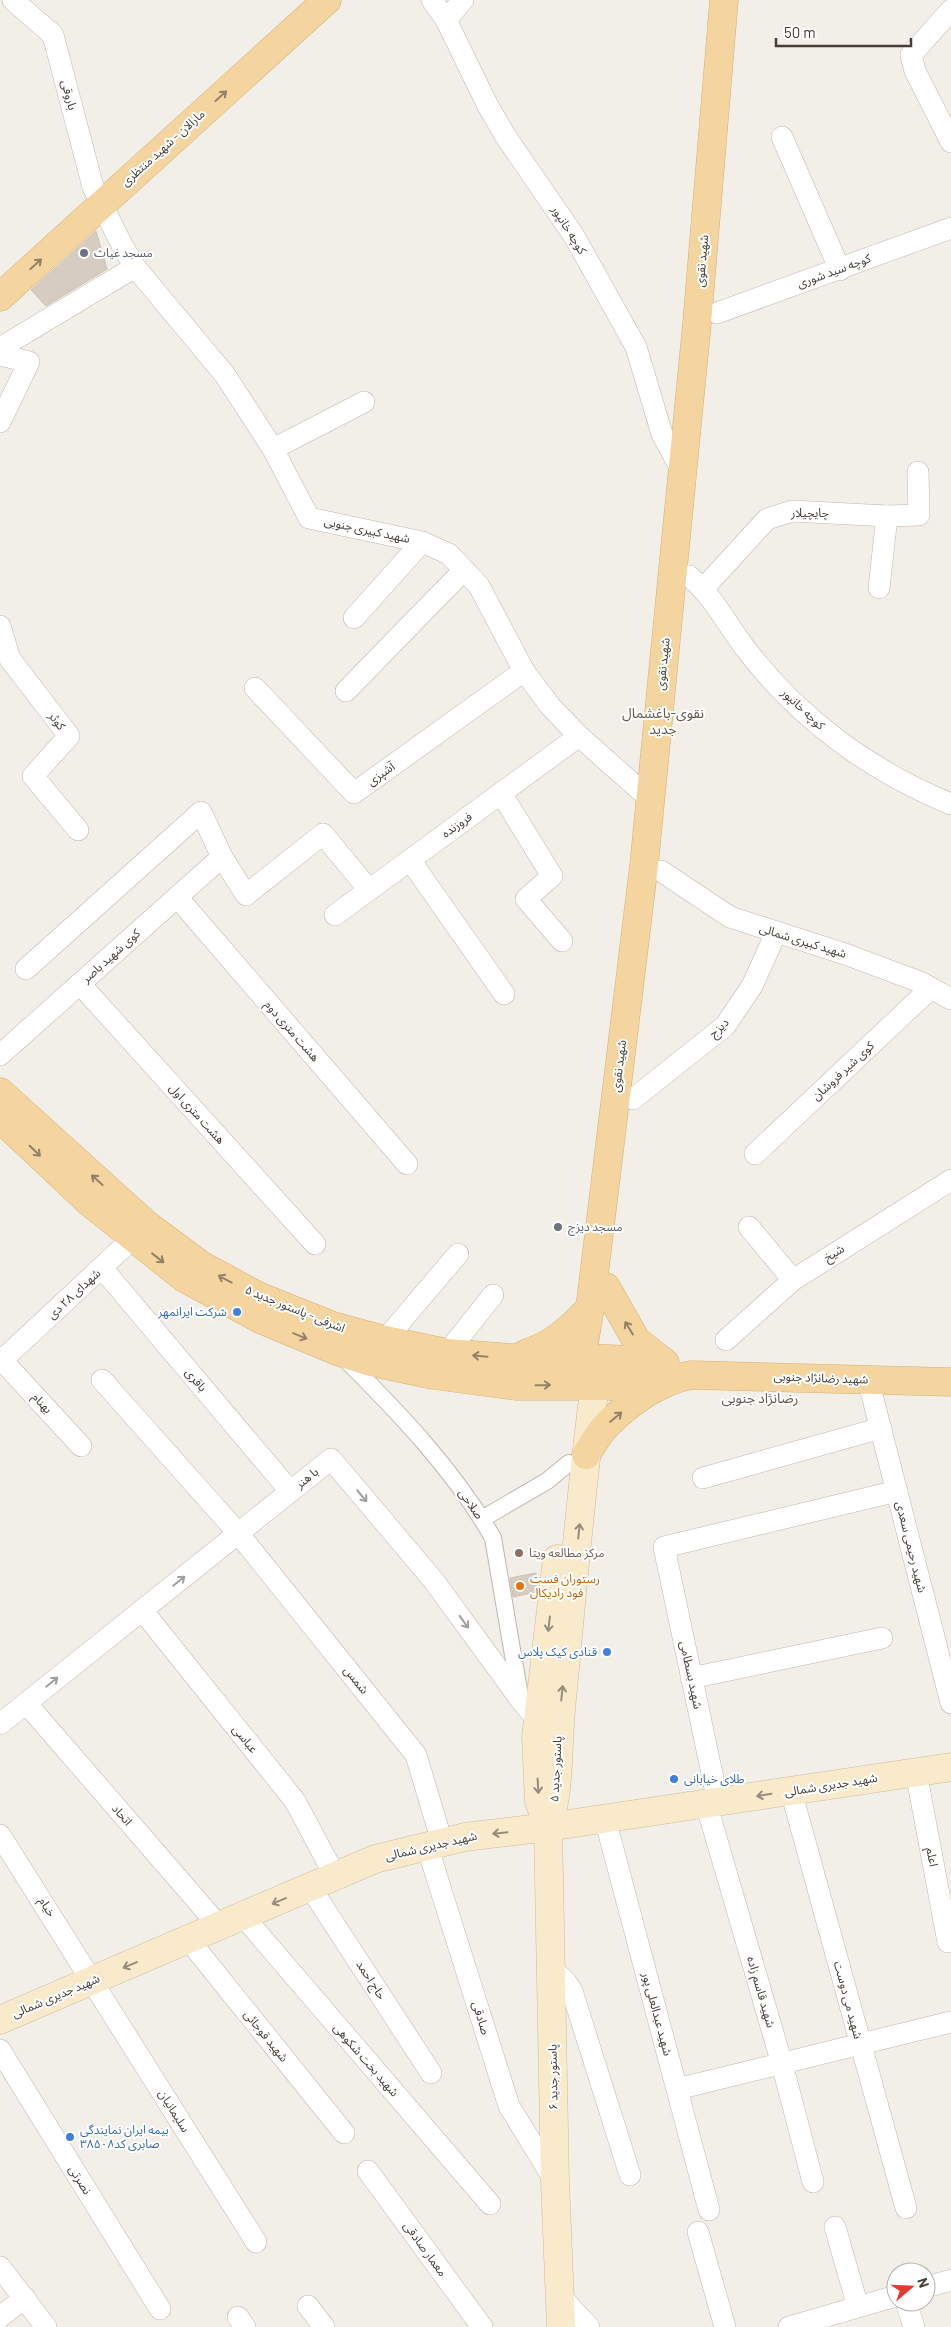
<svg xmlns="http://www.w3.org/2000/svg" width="951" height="2327" viewBox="0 0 951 2327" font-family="Barlow,'Noto Sans Arabic',sans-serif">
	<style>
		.building { fill: #d6ccc2; stroke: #cdc0b3 }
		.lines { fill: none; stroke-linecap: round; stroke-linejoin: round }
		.pedestrian-casing { stroke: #c0b8af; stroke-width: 18 }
		.minor-casing { stroke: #c0b8af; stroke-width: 22 }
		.secondary-casing { stroke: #cdbc9c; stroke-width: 29 }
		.primary-casing { stroke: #d7b071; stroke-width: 29 }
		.pedestrian { stroke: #fff; stroke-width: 16 }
		.minor { stroke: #fff; stroke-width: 21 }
		.secondary { stroke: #f9eacc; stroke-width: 28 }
		.primary { stroke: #f4d5a0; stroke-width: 28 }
		.oneway { stroke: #948267 }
		.oneway2 { stroke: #a29f9c }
		.oneway3 { stroke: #968c7b }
		.worship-dot { fill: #6b7280; stroke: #fff; stroke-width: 2 }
		.shop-dot { fill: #3f7fe0; stroke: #fff; stroke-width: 2 }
		.education-dot { fill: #8d6e63; stroke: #fff; stroke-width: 2 }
		.food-dot { fill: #e8710a; stroke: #fff; stroke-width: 2 }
		.labels { text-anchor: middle; stroke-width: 4; stroke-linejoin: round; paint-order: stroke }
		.street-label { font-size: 12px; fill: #453f38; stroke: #fff }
		.worship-label { font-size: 12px; fill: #5b616d; stroke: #fff; text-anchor: start }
		.shop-label { font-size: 12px; fill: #366cbe; stroke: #fff; text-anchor: end }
		.education-label { font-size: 12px; fill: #785e54; stroke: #fff; text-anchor: start }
		.food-label { font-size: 12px; fill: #c56008; stroke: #fff; text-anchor: start }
		.neighbourhood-label { font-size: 14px; fill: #675c50; stroke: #fff }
	</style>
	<rect width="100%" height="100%" fill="#f2eee8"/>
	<g class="building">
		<path d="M96 231 107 269 46 306 31 290Z"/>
		<path d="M536 1573V1592L513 1597 510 1578Z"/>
	</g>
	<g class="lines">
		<g class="pedestrian-casing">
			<g id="pedestrian">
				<path d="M344 1358C399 1413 454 1470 493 1538L520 1696"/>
				<path d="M482 1519 547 1481 569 1463"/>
			</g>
		</g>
		<g class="minor-casing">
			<g id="minor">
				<path d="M13 0 53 35 93 187 122 245 135 267 225 375 273 449 309 518 422 542 449 554 479 586 524 671 551 707 579 736 650 799"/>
				<path d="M432 0 446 20 488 106 506 137 574 236 636 347 662 434 682 471"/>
				<path d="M951 10 911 55 915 71 951 142"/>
				<path d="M446 20 463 0"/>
				<path d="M782 137 840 270"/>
				<path d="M717 313 951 228"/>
				<path d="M0 348 135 267"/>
				<path d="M0 355 29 362 0 422"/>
				<path d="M273 449 364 402"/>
				<path d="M689 576C713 596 726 623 745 648 798 718 870 771 951 804"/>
				<path d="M704 588 767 519 792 511 887 516 919 515 918 472"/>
				<path d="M879 588 887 516"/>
				<path d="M354 618 422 542"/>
				<path d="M0 626 10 659 69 736 33 776 78 830"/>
				<path d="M255 688 354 793 524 671"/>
				<path d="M346 691 464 570"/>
				<path d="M501 793 552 876 526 899 562 941"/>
				<path d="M410 860 504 994"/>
				<path d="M661 871 730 917 845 954 920 982 951 999"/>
				<path d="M177 897 407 1164"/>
				<path d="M335 915 579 736"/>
				<path d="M26 969 201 812 222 857 246 895 323 834 369 890"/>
				<path d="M80 984 315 1244"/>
				<path d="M0 1055 222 857"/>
				<path d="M633 1099 725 1026 752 986 776 933"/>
				<path d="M755 1154 931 988"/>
				<path d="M749 1227 793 1280"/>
				<path d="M102 1268 290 1491"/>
				<path d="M385 1340 458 1254"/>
				<path d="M726 1340 793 1280 951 1180"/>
				<path d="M447 1353 493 1295"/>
				<path d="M0 1358 81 1446"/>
				<path d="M0 1362 145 1227"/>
				<path d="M102 1380 238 1533 416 1755 442 1842"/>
				<path d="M871 1391 951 1703"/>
				<path d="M703 1478 881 1428"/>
				<path d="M142 1610 295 1801 335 1876"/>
				<path d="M691 1678 882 1638"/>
				<path d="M26 1703 219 1926"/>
				<path d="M0 1724 331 1459 434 1581 520 1699 544 1728"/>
				<path d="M916 1772 948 1942"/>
				<path d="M791 1791 906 2208"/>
				<path d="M718 1802 664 1547 897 1491"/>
				<path d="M706 1803 782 2064 813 2182"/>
				<path d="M605 1819 709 2210"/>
				<path d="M0 1835 256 2242"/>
				<path d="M427 1846 509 2106 555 2181"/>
				<path d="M310 1887 431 2073"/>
				<path d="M243 1916 490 2204"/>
				<path d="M188 1939 344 2133"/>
				<path d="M552 1969 566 1982 572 1991 630 2175"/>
				<path d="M0 2050 160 2309"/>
				<path d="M677 2089 951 2022"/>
				<path d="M368 2171 482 2327"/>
				<path d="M835 2227 858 2307"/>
				<path d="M698 2232 725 2327"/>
				<path d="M0 2267 46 2327"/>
				<path d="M926 2287 951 2280"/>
				<path d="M560 2296 589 2327"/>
				<path d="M906 2302 914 2327"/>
				<path d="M308 2306 324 2327"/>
				<path d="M0 2317 25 2298"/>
				<path d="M238 2317 245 2327"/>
				<path d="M789 2327 896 2296"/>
			</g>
		</g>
		<g class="secondary-casing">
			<g id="secondary">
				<path d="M543 1812 539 1801 536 1737 557 1559"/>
				<path d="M0 2020 375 1859 465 1837 548 1827 951 1767"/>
				<path d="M561 2327 555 2181 548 1827C561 1787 557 1742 562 1699 572 1594 581 1489 595 1384"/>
			</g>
		</g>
		<g class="primary-casing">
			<g id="primary">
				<path d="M0 297 327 0"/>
				<path d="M0 1092 147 1225 201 1265 258 1296 333 1326 385 1340 447 1353 512 1358H580L663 1361"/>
				<path d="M0 1118 89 1202 184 1278 260 1319 337 1351 367 1361 433 1375 516 1386H659"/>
				<path d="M606 1287 636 1340 665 1363"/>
				<path d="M525 1354C554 1344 569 1330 590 1308"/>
				<path d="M577 1385 590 1308 644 865 697 323 724 0"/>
				<path d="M586 1455C592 1446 598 1434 606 1426 628 1403 659 1381 691 1375L951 1382"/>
			</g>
		</g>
		<use href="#pedestrian" class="pedestrian"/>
		<use href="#minor" class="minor"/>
		<use href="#secondary" class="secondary"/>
		<use href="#primary" class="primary"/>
	</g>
	<defs><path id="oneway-shaft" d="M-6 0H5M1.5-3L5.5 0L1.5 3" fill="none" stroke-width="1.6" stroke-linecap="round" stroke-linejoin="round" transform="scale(1.25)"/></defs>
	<g class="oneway">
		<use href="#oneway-shaft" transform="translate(221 96) rotate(-42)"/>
		<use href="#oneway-shaft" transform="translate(36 264) rotate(-42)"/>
		<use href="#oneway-shaft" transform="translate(35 1151) rotate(44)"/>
		<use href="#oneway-shaft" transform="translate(97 1180) rotate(-138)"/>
		<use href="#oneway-shaft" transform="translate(158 1258) rotate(38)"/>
		<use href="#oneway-shaft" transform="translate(225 1279) rotate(-152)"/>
		<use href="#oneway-shaft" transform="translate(629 1328) rotate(-121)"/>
		<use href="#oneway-shaft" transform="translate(300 1336) rotate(22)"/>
		<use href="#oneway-shaft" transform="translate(480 1356) rotate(-175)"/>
		<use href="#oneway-shaft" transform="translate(543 1385) rotate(-1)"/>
		<use href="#oneway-shaft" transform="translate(616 1417) rotate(-40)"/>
	</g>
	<g class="oneway2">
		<use href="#oneway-shaft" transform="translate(362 1496) rotate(50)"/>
		<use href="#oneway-shaft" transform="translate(179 1581) rotate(-39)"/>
		<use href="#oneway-shaft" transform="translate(464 1622) rotate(54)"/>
		<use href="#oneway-shaft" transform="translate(52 1682) rotate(-39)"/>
	</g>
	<g class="oneway3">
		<use href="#oneway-shaft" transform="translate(579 1531) rotate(-84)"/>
		<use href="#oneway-shaft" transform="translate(549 1624) rotate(97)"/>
		<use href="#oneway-shaft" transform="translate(562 1693) rotate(-84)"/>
		<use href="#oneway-shaft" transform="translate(538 1786) rotate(87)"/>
		<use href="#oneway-shaft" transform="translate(764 1795) rotate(171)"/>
		<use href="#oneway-shaft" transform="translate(500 1833) rotate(174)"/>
		<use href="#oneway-shaft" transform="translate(279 1901) rotate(157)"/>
		<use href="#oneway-shaft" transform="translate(130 1965) rotate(157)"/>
	</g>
	<g class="worship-dot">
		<circle cx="84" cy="253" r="5"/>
		<circle cx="558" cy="1227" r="5"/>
	</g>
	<g class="shop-dot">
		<circle cx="237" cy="1312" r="5"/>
		<circle cx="607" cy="1652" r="5"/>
		<circle cx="674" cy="1779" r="5"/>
		<circle cx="70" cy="2137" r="5"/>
	</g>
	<circle class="education-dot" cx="519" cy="1553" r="5"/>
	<circle class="food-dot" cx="520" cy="1586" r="5"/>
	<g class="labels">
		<g class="street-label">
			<text transform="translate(69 95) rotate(75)" y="4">باروقی</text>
			<text transform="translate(163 148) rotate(-42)" y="4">مارالان - شهید منتظری</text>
			<text transform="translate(569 230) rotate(58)" y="4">کوچه خانپور</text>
			<text transform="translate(702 261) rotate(-85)" y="4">شهید نقوی</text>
			<text transform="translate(834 271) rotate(-20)" y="4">کوچه سید شوری</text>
			<text x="810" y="517">چایچیلار</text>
			<text transform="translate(367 530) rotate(12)" y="4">شهید کبیری جنوبی</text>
			<text transform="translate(663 664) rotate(-84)" y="4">شهید نقوی</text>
			<text transform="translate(803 709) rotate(43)" y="4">کوچه خانپور</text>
			<text transform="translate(57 721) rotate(53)" y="4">کوثر</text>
			<text transform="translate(381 774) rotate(-36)" y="4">آشپزی</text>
			<text transform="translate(457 825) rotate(-36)" y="4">فروزنده</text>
			<text transform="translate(803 941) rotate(17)" y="4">شهید کبیری شمالی</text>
			<text transform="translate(111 956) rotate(-42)" y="4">کوی شهید باصر</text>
			<text transform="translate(719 1028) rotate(-44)" y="4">دیزج</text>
			<text transform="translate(292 1031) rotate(49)" y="4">هشت متری دوم</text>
			<text transform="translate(619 1066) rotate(-83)" y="4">شهید نقوی</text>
			<text transform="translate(843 1071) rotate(-43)" y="4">کوی شیر فروشان</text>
			<text transform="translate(197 1114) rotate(48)" y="4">هشت متری اول</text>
			<text transform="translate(834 1253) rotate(-32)" y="4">شیخ</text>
			<text transform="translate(74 1294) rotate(-43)" y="4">شهدای ۲۸ دی</text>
			<text transform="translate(295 1309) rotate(22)" y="4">اشرفی - پاستور جدید ۵</text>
			<text transform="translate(821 1378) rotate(2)" y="4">شهید رضانژاد جنوبی</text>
			<text transform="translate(196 1380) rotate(50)" y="4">باقری</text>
			<text transform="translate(42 1403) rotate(47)" y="4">بهنام</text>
			<text transform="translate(307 1478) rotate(-39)" y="4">با هنر</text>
			<text transform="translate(471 1504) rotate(55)" y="4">صلاحی</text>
			<text transform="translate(911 1547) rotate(76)" y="4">شهید رحیمی سعدی</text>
			<text transform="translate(691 1675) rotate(78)" y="4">شهید بسطامی</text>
			<text transform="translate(356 1680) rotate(51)" y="4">شمس</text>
			<text transform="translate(245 1739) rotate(51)" y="4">عباسی</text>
			<text transform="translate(556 1769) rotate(-87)" y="4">پاستور جدید ۵</text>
			<text transform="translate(831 1785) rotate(-9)" y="4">شهید جدیری شمالی</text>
			<text transform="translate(122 1815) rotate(49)" y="4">اتحاد</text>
			<text transform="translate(431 1846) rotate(-13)" y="4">شهید جدیری شمالی</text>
			<text transform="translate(932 1857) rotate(79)" y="4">اعلم</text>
			<text transform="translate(47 1907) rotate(57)" y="4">خیام</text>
			<text transform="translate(371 1980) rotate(57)" y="4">حاج احمد</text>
			<text transform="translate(761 1992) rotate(74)" y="4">شهید قاسم زاده</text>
			<text transform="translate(56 1996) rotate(-23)" y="4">شهید جدیری شمالی</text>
			<text transform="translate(848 2000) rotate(75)" y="4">شهید می دوست</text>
			<text transform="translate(657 2014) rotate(75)" y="4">شهید عبدالعلی پور</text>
			<text transform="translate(481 2018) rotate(73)" y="4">صادقی</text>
			<text transform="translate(266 2036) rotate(51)" y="4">شهید قوجائی</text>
			<text transform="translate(366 2060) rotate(49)" y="4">شهید بخت شکوهی</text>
			<text transform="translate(553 2077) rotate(-91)" y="4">پاستور جدید ۶</text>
			<text transform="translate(174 2111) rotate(58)" y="4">سلیمانیان</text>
			<text transform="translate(80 2180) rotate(58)" y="4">نصرتی</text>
			<text transform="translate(425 2249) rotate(54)" y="4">معمار صادقی</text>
		</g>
		<g class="worship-label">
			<text x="94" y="257">مسجد غیاث</text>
			<text x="568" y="1231">مسجد دیزج</text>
		</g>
		<g class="shop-label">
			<text x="227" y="1316">شرکت ایرانمهر</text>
			<text x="597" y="1656">قنادی کیک پلاس</text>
			<text x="684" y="1783" text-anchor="start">طلای خیابانی</text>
			<text x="80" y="2134" text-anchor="start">بیمه ایران نمایندگی<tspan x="80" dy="14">صابری کد۳۸۵۰۸</tspan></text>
		</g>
		<g class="education-label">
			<text x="529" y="1557">مرکز مطالعه ویتا</text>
		</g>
		<g class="food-label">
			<text x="530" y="1583">رستوران فست<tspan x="530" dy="14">فود رادیکال</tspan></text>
		</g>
		<g class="neighbourhood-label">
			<text x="663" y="718">نقوی-باغشمال<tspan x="663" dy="16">جدید</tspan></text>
			<text x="760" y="1403">رضانژاد جنوبی</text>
		</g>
	</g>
	<g transform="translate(911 2287) rotate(71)"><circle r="24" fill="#ffffff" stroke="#b5b2af"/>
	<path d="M0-4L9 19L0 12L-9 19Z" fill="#e33b2e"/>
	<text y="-8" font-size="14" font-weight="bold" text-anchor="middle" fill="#453f38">N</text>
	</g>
	<path d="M776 38v8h135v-8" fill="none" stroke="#453f38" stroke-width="2.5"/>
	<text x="784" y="38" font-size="15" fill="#453f38" stroke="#ffffff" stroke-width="4" paint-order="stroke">50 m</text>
</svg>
